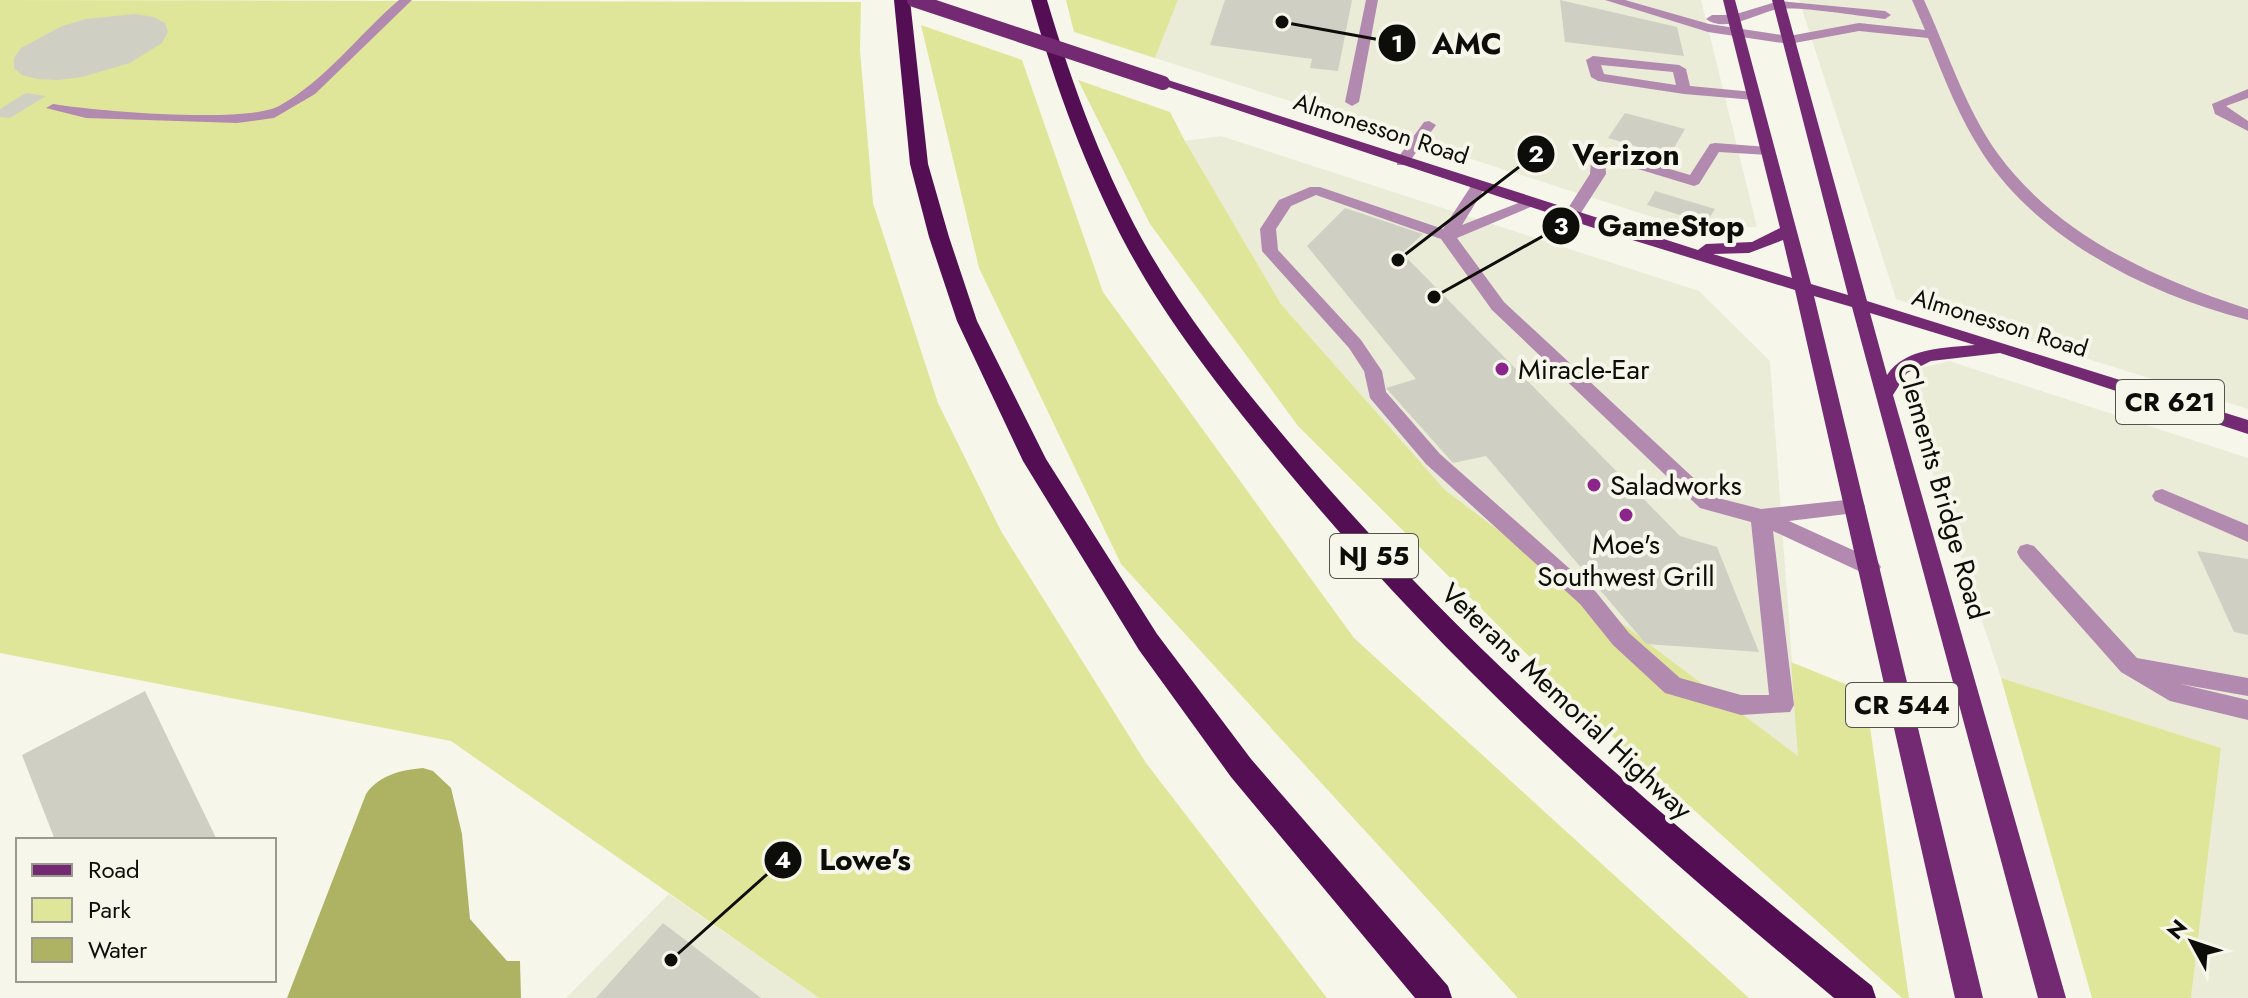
<svg xmlns="http://www.w3.org/2000/svg" width="2248" height="998" viewBox="0 0 2248 998" font-family="Jost,sans-serif">
	<style>
		.built { fill: #eaecd8 }
		.green { fill: #e0e699 }
		.water { fill: #aeb364 }
		.building { fill: #cfd0c3 }
		.lines { fill: none; stroke-linecap: round; stroke-linejoin: round }
		.minor { fill: #b289af; fill-rule: evenodd }
		.major { fill: #732a72; fill-rule: evenodd }
		.highway { fill: #540f54; fill-rule: evenodd }
		.major-bridge { stroke: #732a72; stroke-width: 14 }
		.poi-dot { fill: #8c258b; stroke: #f6f7ea; stroke-width: 3 }
		.labels { text-anchor: middle; stroke-width: 8; stroke-linejoin: round; paint-order: stroke }
		.far-street-label { font-size: 24px; fill: #0d0d09; stroke: #f6f7ea }
		.shield { fill: #f6f7ea; stroke: #53534c; stroke-width: 2 }
		.shield-label { font-size: 26px; font-weight: bold; fill: #0d0d09 }
		.poi-label { font-size: 28px; fill: #0d0d09; stroke: #f6f7ea; text-anchor: start }
		.street-label { font-size: 28px; fill: #0d0d09; stroke: #f6f7ea }
		.leader { fill: none; stroke: #0d0d09; stroke-width: 3 }
		.callout-dot { fill: #0d0d09; stroke: #f6f7ea; stroke-width: 3 }
		.mark-label { font-size: 24px; text-anchor: middle; font-weight: bold; fill: #fff }
		.callout-label { font-size: 30px; text-anchor: middle; font-weight: bold; fill: #0d0d09; stroke: #f6f7ea; stroke-width: 8; stroke-linejoin: round; paint-order: stroke }
	</style>
	<rect width="100%" height="100%" fill="#f6f7ea"/>
	<g class="built">
		<path d="M1178 0H1701L1757 227 1687 228 1155 58Z"/>
		<path d="M1799 0H2248V409L1896 299Z"/>
		<path d="M1221 136 1699 291 1770 361 1799 757 1445 490 1281 304 1185 141Z"/>
		<path d="M1949 361 2248 458V998H2191L2221 748 2001 678 1904 387 1917 369Z"/>
		<path d="M669 894 819 998H566Z"/>
	</g>
	<g class="green">
		<path d="M0 0 861 2 860 50 873 203 938 403 1001 531 1146 763 1327 998H819L451 741 0 653Z"/>
		<path d="M1066 0H1178L1155 58 1074 32Z"/>
		<path d="M921 25 1022 60 1103 292 1354 638 1749 998H1518L1121 564 979 268Z"/>
		<path d="M1078 80 1170 112 1185 141 1281 304 1445 490 1798 756 1791 662 1865 692 1909 998H1902L1582 709 1298 426 1150 224Z"/>
		<path d="M2001 678 2221 748 2191 998H2092Z"/>
	</g>
	<path class="water" d="M423 768 433 771 451 788 462 834 470 919 507 961H520L521 998H287L366 794C379 775 401 770 423 768Z"/>
	<g class="building">
		<path d="M1225 0H1352L1338 71 1310 68 1312 59 1210 45Z"/>
		<path d="M1560 0 1677 27 1684 56 1565 42Z"/>
		<path d="M135 14 154 17 165 23 168 32 162 43 130 63 82 77 58 80 37 79 22 75 14 68V58L21 48 60 27 85 19Z"/>
		<path d="M26 93 46 96 10 118 0 117V109Z"/>
		<path d="M1625 113 1685 129 1669 156 1608 138Z"/>
		<path d="M1655 191 1715 209 1706 223 1647 205Z"/>
		<path d="M1345 208 1423 234 1402 253 1680 536 1717 547 1759 652 1646 644 1486 456 1453 463 1386 388 1416 379 1307 246Z"/>
		<path d="M2197 551 2248 559V635L2234 632Z"/>
		<path d="M145 691 217 840H55L22 755Z"/>
		<path d="M663 923 761 998H596Z"/>
	</g>
	<g class="lines">
		<g class="minor">
			<path d="M399 0H412L315 94 274 118 237 123 86 118 46 108 53 104C94 111 246 124 279 106 325 81 359 34 399 0Z"/>
			<path d="M1366 0H1378L1359 102 1352 106 1345 102Z"/>
			<path d="M1605 0H1625L1709 24 1789 36 1859 23 1925 30 1912 0H1924C1947 50 1965 108 1998 154 2058 236 2154 278 2248 309V320C2150 295 2040 241 1983 154 1960 119 1944 78 1928 38L1859 31 1789 44 1708 32Z"/>
			<path d="M1779 1 1885 11 1891 15 1885 19C1859 16 1801 6 1778 9 1756 13 1726 34 1706 19L1712 15H1733Z"/>
			<path d="M1593 56 1679 65 1686 69 1690 86 1754 92 1761 96 1754 100 1684 94 1598 81 1591 77 1586 60ZM1601 65 1673 72 1676 85 1604 74Z"/>
			<path d="M2248 89V98L2226 106 2248 121V131L2215 114 2212 104Z"/>
			<path d="M1429 121 1436 125 1407 165H1397V159L1424 122Z"/>
			<path d="M1715 143 1768 147 1775 151 1768 155 1719 152 1699 184 1694 186 1605 159 1606 174 1577 219H1565L1563 216 1590 174 1592 149H1602L1690 175 1710 144Z"/>
			<path d="M1478 181 1486 186 1462 225 1526 200 1532 198 1540 203 1457 238 1504 302 1714 497 1761 509 1855 499 1862 501 1865 506 1862 511 1855 513 1789 521 1877 561 1881 567 1877 573H1863L1773 531 1794 705 1790 712 1741 715 1665 693 1613 645 1580 604 1426 464 1370 398 1364 371 1349 348 1262 251 1260 229 1279 200 1310 187H1320L1443 229 1473 183ZM1316 195 1441 239 1492 310 1700 508 1751 522 1769 695H1741L1680 678 1629 633 1596 592 1440 454 1386 392 1382 371 1361 340 1278 250 1276 229 1291 206Z"/>
			<path d="M2162 489 2248 525V542L2155 501 2152 496 2155 491Z"/>
			<path d="M2027 544 2034 546 2137 658 2248 678V696L2180 684 2248 700V720L2170 701 2121 672 2020 558 2017 552 2020 546Z"/>
		</g>
		<path class="major" d="M1723 0H1735L1811 284 1848 295 1772 0H1784L1867 301 2248 420V434L2000 353 1931 361 1907 373 1893 395 2066 998H2038L1852 307 1814 296 1983 998H1955L1795 290 1603 231 1156 83 1168 80 1698 250 1706 244 1752 242 1780 228ZM1783 240 1792 278 1713 254 1749 253ZM1870 313 1975 345C1944 348 1906 347 1887 375Z"/>
		<g class="highway">
			<path d="M894 0H910L928 164 949 237 977 321 1046 459 1157 634 1251 759 1448 986 1452 998H1415L1231 777 1139 650 1023 461 957 321 929 237 910 164Z"/>
			<path d="M1031 0H1047C1073 88 1105 175 1151 255 1194 329 1249 395 1304 460 1472 657 1670 825 1872 986L1876 998H1834C1638 835 1447 665 1284 467 1228 398 1171 328 1128 249 1086 170 1055 86 1031 0Z"/>
		</g>
		<path class="major-bridge" d="M914 0 1163 83"/>
	</g>
	<g class="poi-dot">
		<circle cx="1502" cy="369" r="8"/>
		<circle cx="1594" cy="485" r="8"/>
		<circle cx="1626" cy="515" r="8"/>
	</g>
	<g class="labels">
		<g class="far-street-label">
			<text transform="translate(1381 129) rotate(18)" y="8">Almonesson Road</text>
			<text transform="translate(2000 323) rotate(17)" y="8">Almonesson Road</text>
		</g>
		<g class="shield">
			<rect x="2116" y="380" width="108" height="44" rx="6"/>
			<rect x="1330" y="534" width="88" height="44" rx="6"/>
			<rect x="1846" y="683" width="112" height="44" rx="6"/>
		</g>
		<g class="shield-label">
			<text x="2170" y="411">CR 621</text>
			<text x="1374" y="565">NJ 55</text>
			<text x="1902" y="714">CR 544</text>
		</g>
		<g class="poi-label">
			<text x="1518" y="379">Miracle-Ear</text>
			<text x="1610" y="495">Saladworks</text>
			<text x="1626" y="554" text-anchor="middle">Moe's<tspan x="1626" dy="32">Southwest Grill</tspan></text>
		</g>
		<g class="street-label">
			<text transform="translate(1943 491) rotate(74)" y="10">Clements Bridge Road</text>
			<text transform="translate(1567 701) rotate(43)" y="10">Veterans Memorial Highway</text>
		</g>
	</g>
	<path class="leader" d="M1282 22L1397 43M1398 260L1536 154M1434 297L1561 226M671 960L783 860"/>
	<g class="callout-dot">
		<circle cx="1282" cy="22" r="8"/>
		<circle cx="1398" cy="260" r="8"/>
		<circle cx="1434" cy="297" r="8"/>
		<circle cx="671" cy="960" r="8"/>
		<circle cx="1397" cy="43" r="20"/>
		<circle cx="1536" cy="154" r="20"/>
		<circle cx="1561" cy="226" r="20"/>
		<circle cx="783" cy="860" r="20"/>
	</g>
	<g class="mark-label">
		<text x="1397" y="52">1</text>
		<text x="1536" y="162">2</text>
		<text x="1561" y="234">3</text>
		<text x="783" y="868">4</text>
	</g>
	<g class="callout-label">
		<text x="1467" y="54">AMC</text>
		<text x="1626" y="165">Verizon</text>
		<text x="1671" y="236">GameStop</text>
		<text x="865" y="870">Lowe's</text>
	</g>
	<rect x="16" y="838" width="260" height="144" fill="#f6f7ea" stroke="#999990" stroke-width="2"/>
	<rect x="32" y="864" width="40" height="12" fill="#732a72" stroke="#999990" stroke-width="2"/>
	<text x="88" y="878" font-size="24" fill="#0d0d09">Road</text>
	<rect x="32" y="898" width="40" height="24" fill="#e0e699" stroke="#999990" stroke-width="2"/>
	<text x="88" y="918" font-size="24" fill="#0d0d09">Park</text>
	<rect x="32" y="938" width="40" height="24" fill="#aeb364" stroke="#999990" stroke-width="2"/>
	<text x="88" y="958" font-size="24" fill="#0d0d09">Water</text>
	<g transform="translate(2192 942) rotate(310)" stroke="#f6f7ea" stroke-width="6" paint-order="stroke">
	<path d="M0-6L14 30L0 20L-14 30Z" fill="#0d0d09"/>
	<text y="-12" font-size="22" font-weight="bold" text-anchor="middle" fill="#0d0d09">N</text>
	</g>
</svg>
